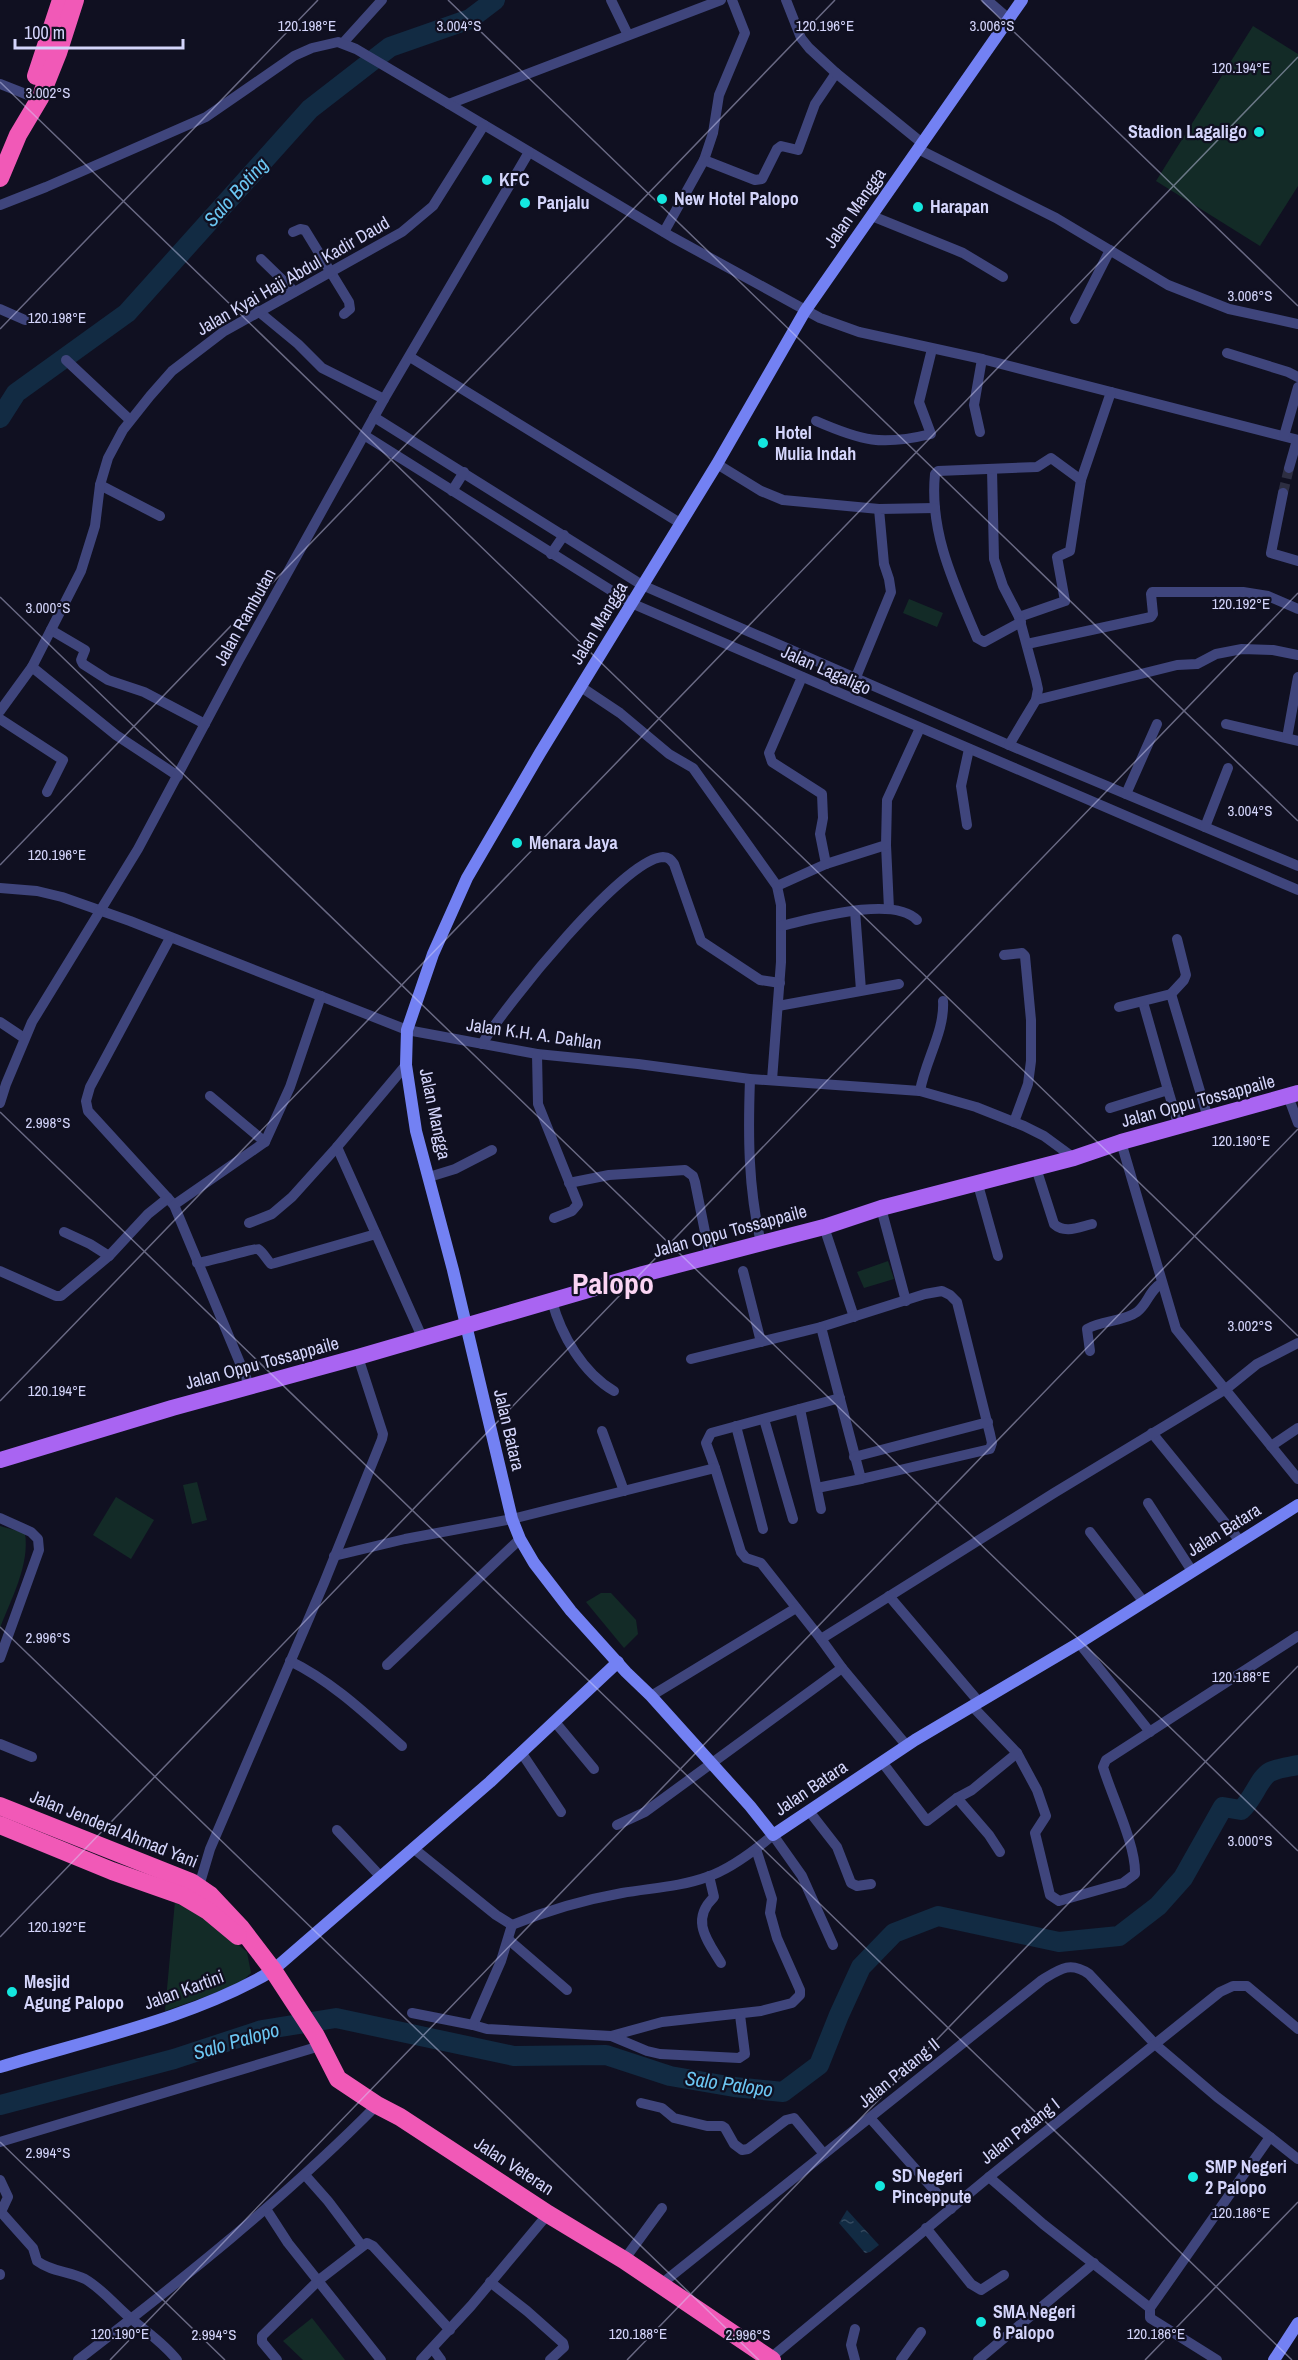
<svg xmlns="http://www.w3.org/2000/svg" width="1298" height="2360" viewBox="0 0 1298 2360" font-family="'Archivo Narrow',sans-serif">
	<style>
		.green { fill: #132b27 }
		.water { fill: url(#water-ripples) }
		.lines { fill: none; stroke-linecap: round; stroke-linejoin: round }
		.river { stroke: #122b43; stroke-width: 20 }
		.street-tunnel { stroke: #2d2e42; stroke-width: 10; stroke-dasharray: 10 5; stroke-linecap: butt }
		.street { stroke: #3f457c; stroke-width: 10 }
		.secondary { stroke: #7381f3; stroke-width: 12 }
		.primary { stroke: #a964f2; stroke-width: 16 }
		.highway { stroke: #f159b7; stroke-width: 18 }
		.ticks { fill: none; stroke: #d4d5fb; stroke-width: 1.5; stroke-opacity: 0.45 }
		.poi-dot { fill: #14e7df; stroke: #101021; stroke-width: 2 }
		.labels { text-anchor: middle; stroke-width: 4.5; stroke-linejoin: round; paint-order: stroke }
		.poi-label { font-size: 18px; font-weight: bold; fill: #d4d5fb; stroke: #101021; text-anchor: start }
		.street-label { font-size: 18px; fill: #d4d5fb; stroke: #101021 }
		.water-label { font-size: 20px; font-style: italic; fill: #6bc6f2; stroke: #101021 }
		.town-label { font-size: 30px; font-weight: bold; fill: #fbd5f3; stroke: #101021 }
		.ticks-label { font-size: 15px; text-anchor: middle; fill: #d4d5fb; stroke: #101021; stroke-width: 4.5; stroke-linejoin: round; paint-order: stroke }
	</style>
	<defs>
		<pattern id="water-ripples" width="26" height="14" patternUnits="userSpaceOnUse" patternTransform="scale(1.5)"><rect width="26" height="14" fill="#122b43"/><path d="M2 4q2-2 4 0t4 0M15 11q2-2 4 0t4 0" fill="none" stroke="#34495f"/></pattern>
	</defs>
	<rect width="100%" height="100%" fill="#101021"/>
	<g class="green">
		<path d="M1253 26 1298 54V186L1260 246 1156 181Z"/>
		<path d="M909 599 943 613 937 627 903 613Z"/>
		<path d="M888 1261 894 1279 864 1288 857 1272Z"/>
		<path d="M197 1482 207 1520 192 1524 183 1485Z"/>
		<path d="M116 1497 154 1520 131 1559 93 1535Z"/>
		<path d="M0 1526 25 1533C30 1565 11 1599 0 1628Z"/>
		<path d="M601 1593H611L636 1620 638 1634 624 1648 586 1602Z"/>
		<path d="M175 1901 196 1909 247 1952 251 1973 238 1985 165 2011Z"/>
		<path d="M312 2318 345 2360H303L283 2341Z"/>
	</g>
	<path class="water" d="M847 2210 879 2245 870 2252 865 2253 839 2223Z"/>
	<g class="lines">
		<g class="river">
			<path d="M0 418 16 393 127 313 310 109 390 47 470 19 495 0"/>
			<path d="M0 2105 174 2059 262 2030 336 2018 514 2056 606 2055 670 2076 734 2087 783 2092 819 2065 839 2015 861 1967 894 1933 938 1916 1059 1942 1119 1936 1158 1906 1183 1878 1223 1807 1241 1810C1253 1800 1259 1778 1270 1772 1278 1768 1289 1767 1298 1765"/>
		</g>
		<path class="street-tunnel" d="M1283 493 1289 468"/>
		<g class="street">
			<path d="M611 0 628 35"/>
			<path d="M732 0 745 33 719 95 713 133 704 160 755 180 762 179 777 149 781 146 798 150 815 104 836 73"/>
			<path d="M786 0 801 38 809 48 836 73 922 143"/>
			<path d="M987 0 1009 19"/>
			<path d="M343 43 382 0"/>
			<path d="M0 84 28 95"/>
			<path d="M449 104 721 0"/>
			<path d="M918 149 1056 218 1168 285 1229 309 1298 324"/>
			<path d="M0 205 46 187 206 117 294 56 312 48 338 42 356 49 449 104 672 237 820 318 859 332 982 359 1298 440"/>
			<path d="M872 216 963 253 1003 277"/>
			<path d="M293 232 300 229 305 230 349 302 350 309 344 314"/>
			<path d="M664 232 704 160"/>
			<path d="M261 259 294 291"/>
			<path d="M0 309 25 320"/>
			<path d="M258 311 298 344 322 368 384 399"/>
			<path d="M1075 319 1110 250"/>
			<path d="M1227 353 1288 372 1298 377"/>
			<path d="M410 357 680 523"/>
			<path d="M66 360 130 420"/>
			<path d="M374 417 642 585 1009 745 1298 866"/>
			<path d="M816 421C862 441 881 446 931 434L919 402 932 349"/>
			<path d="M980 432 974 405 982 359"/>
			<path d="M364 435 631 603 1298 890"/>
			<path d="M1284 436 1298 387"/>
			<path d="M717 464 761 491 783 500 879 509"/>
			<path d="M1289 468 1297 440"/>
			<path d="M992 469 994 559 1003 586 1019 617 1065 601 1057 557 1070 551 1081 480 1111 392"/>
			<path d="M100 485 160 516"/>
			<path d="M452 491 464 472"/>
			<path d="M1283 493 1271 553 1298 561"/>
			<path d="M551 554 564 535"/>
			<path d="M1019 617 1036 680 1038 689 1036 700"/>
			<path d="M1021 622 984 642 977 638C955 586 929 533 935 474L938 471 1037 467 1051 458 1081 480"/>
			<path d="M51 630 85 650 81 660 83 664 108 680 144 692 205 724"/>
			<path d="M1027 644 1151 617 1153 614 1151 594 1152 592H1243L1268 596 1298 609"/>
			<path d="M32 667 116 735 178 776"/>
			<path d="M802 677 769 753 772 762 822 794 823 818 820 834 826 864"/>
			<path d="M856 677 891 592 889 579 884 564 879 509 935 508"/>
			<path d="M581 687 620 713 669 754 693 768 777 886 781 905V962L772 1080"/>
			<path d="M0 711 32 667 81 571 95 526 100 485 108 458 123 430 150 396 172 371 223 332 402 232 433 206 484 125"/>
			<path d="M0 719 63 760 47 792"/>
			<path d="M1226 724 1298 741"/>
			<path d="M1287 738 1298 677"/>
			<path d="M1009 745 1036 700 1177 665 1197 664 1216 654 1242 649 1273 650 1298 655"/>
			<path d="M1126 794 1157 724"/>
			<path d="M967 825 961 786 969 749"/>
			<path d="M1205 827 1228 768"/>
			<path d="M886 845 889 909"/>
			<path d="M777 886 826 864 886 845 887 800 920 728"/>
			<path d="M0 888 37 891 62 897 130 921 407 1030 537 1054 638 1064 750 1079 920 1091 976 1107 1024 1126 1044 1136 1074 1158"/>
			<path d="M855 911 861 990"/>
			<path d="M781 926C812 919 893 895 917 920"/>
			<path d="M170 938 90 1087 86 1101 88 1111 174 1205 250 1387"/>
			<path d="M1004 955 1022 953 1025 956 1031 1020V1061L1028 1084 1014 1122"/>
			<path d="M1171 994 1184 980 1186 975 1177 939"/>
			<path d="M1143 1002 1168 1090"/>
			<path d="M778 1006 899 984"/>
			<path d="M1119 1007 1171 994 1208 1118"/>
			<path d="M0 1022 24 1038"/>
			<path d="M482 1044C504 1007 624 858 663 857 669 857 671 860 674 864L701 941 760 980 780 983"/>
			<path d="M537 1054 538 1104 578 1204 572 1211 554 1218"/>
			<path d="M750 1079C748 1134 748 1188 761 1243"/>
			<path d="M920 1091C925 1061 945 1031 943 1001"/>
			<path d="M210 1096 265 1142"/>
			<path d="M1288 1096 1298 1123"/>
			<path d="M0 1103 6 1084 32 1022 138 849 239 660 384 399 529 152"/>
			<path d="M1110 1108 1168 1090 1179 1127"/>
			<path d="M1121 1142 1176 1329 1298 1479"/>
			<path d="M337 1147 376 1234"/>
			<path d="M1036 1168 1054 1224C1065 1234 1079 1227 1092 1224"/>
			<path d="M429 1177 455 1169 492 1150"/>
			<path d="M977 1181 998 1256"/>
			<path d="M569 1183 609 1175 685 1170 693 1176 695 1182 710 1257"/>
			<path d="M174 1205 265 1142 290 1087 321 996"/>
			<path d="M881 1208 906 1301"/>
			<path d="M249 1223 272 1214 292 1197 337 1147 406 1065"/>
			<path d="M824 1227 854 1317"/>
			<path d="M109 1256 148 1214 168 1198"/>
			<path d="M197 1263C207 1262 255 1248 258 1249 263 1252 267 1260 271 1264L275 1263 376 1234 422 1337"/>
			<path d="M0 1271 56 1296H61L109 1256 90 1244 64 1232"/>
			<path d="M743 1271 761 1342"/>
			<path d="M942 1291 950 1295 957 1302 990 1434 992 1443 990 1449 861 1479 821 1327 925 1294Z"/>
			<path d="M552 1301C561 1335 583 1373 614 1391"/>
			<path d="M1090 1351 1087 1329C1102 1320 1123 1322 1137 1312 1148 1304 1149 1290 1162 1283"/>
			<path d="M691 1359 821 1327"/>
			<path d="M800 1409 821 1509"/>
			<path d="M764 1419 793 1519"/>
			<path d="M736 1426 763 1529"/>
			<path d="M602 1431 624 1491"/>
			<path d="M1152 1433 1240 1541"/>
			<path d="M1271 1446 1298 1428"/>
			<path d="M854 1457 988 1422"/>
			<path d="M715 1468 706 1443 711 1433 840 1398"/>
			<path d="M817 1488 861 1479"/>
			<path d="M1148 1503 1192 1571"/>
			<path d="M0 1518 31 1532 38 1539 39 1550 0 1658"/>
			<path d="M1090 1532 1143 1601"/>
			<path d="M334 1556 405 1539 512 1519 715 1468 741 1552 746 1558 761 1563 821 1639"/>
			<path d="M889 1596 979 1702"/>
			<path d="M1079 1643 1150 1732"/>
			<path d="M290 1661C333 1682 367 1715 402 1746"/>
			<path d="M387 1665 520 1539"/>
			<path d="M651 1696 796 1608"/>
			<path d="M973 1707 1017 1753 1037 1790 1046 1816 1035 1833 1050 1895 1059 1901 1123 1883 1135 1874C1136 1845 1112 1797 1103 1767L1106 1760 1298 1636"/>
			<path d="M555 1722 594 1769"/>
			<path d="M0 1744 32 1757"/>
			<path d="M907 1746 842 1668 821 1639 1054 1493 1226 1389 1257 1364 1298 1343"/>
			<path d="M521 1752 561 1812"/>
			<path d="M882 1762 927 1821 957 1798"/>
			<path d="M809 1811 837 1847 851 1883 857 1886 871 1884"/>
			<path d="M617 1825 645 1812 842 1668"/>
			<path d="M337 1830 381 1877"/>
			<path d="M413 1848 496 1915 512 1925"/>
			<path d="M1000 1852 989 1835 957 1798 972 1790 1017 1753"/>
			<path d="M709 1876 714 1897C690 1920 707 1940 721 1963"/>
			<path d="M199 1886 210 1849 324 1583 382 1439 383 1434 358 1357"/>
			<path d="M512 1925 501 1961 473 2025 487 2029 611 2036 662 2022 761 2011 792 2003 800 1995V1990L777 1938 770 1913 772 1899 756 1849"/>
			<path d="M512 1925C548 1910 583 1900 622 1893 650 1888 680 1887 707 1877 731 1869 754 1851 773 1835L802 1876 833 1945"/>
			<path d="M509 1940 567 1990"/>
			<path d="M412 2013 473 2025"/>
			<path d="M611 2036 647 2051 660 2054 739 2058 745 2054 740 2015"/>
			<path d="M641 2103 662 2108 674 2118 707 2126H722L725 2128 734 2144 742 2150 748 2149 786 2120 794 2118 824 2154"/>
			<path d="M870 2118 951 2209"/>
			<path d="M0 2142 320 2046"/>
			<path d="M305 2175 328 2201 362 2246"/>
			<path d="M989 2177 1043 2224 1150 2308V2318L1217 2360"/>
			<path d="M0 2180 8 2197 1 2212 33 2248 37 2261C52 2272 69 2271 85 2279 101 2288 114 2304 128 2316 145 2331 163 2342 177 2360"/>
			<path d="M266 2209 288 2243 381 2360"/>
			<path d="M926 2228 971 2284 981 2290 1004 2275"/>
			<path d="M624 2260 662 2208"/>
			<path d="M0 2274V2275"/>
			<path d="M490 2282 527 2311 563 2343 564 2347 550 2360"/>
			<path d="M660 2285 1042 1980C1060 1969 1070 1961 1089 1974L1156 2045 1217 2097 1270 2137"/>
			<path d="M1150 2308 1270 2137 1298 2159"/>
			<path d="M433 2349 441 2360"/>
			<path d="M78 2360C182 2280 285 2198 377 2105"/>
			<path d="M277 2360 262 2342V2336L319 2280 367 2243 373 2246 450 2330"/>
			<path d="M421 2360 471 2306 548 2214"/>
			<path d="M768 2360 989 2177 1220 1992 1233 1986H1247L1298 2029"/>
			<path d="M855 2360 851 2345 855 2329"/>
			<path d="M901 2360 921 2332"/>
			<path d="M978 2360 1094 2263"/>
		</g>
		<g class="secondary">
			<path d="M1022 0 805 311 717 464 540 753 467 878 433 954 407 1030 406 1065 416 1131 453 1270 512 1519 520 1539 534 1563 571 1611 626 1672 651 1696 750 1806 773 1835 915 1740 1079 1643 1298 1505"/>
			<path d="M0 2067C88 2040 193 2018 272 1971L490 1782 618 1662"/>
			<path d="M1274 2360 1298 2323"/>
		</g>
		<path class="primary" d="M0 1460 172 1408 358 1357 643 1274 824 1227 881 1208 1074 1158 1121 1142 1298 1093"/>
		<g class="highway">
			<path d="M36 76 61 0"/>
			<path d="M0 178 18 135 40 98 58 53 75 0"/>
			<path d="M0 1806 191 1882 210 1895 241 1928 273 1970 316 2036 338 2079 377 2105 400 2117 548 2214 624 2260 772 2360"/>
			<path d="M0 1825 112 1871 183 1896 208 1911 238 1936"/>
		</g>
	</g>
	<path class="ticks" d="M448 0 1298 821M981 0 1298 306M0 82 1298 1336M0 329 318 0M0 597 1298 1851M0 865 835 0M0 1112 1292 2360M0 1401 1298 57M0 1627 759 2360M0 1937 1298 593M0 2142 225 2360M110 2360 1298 1129M627 2360 1298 1666M1145 2360 1298 2202"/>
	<g class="poi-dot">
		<circle cx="1259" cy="132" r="6"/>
		<circle cx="487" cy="180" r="6"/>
		<circle cx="662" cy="199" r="6"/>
		<circle cx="525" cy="203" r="6"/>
		<circle cx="918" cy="207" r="6"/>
		<circle cx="763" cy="443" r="6"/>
		<circle cx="517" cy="843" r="6"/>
		<circle cx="12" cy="1992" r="6"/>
		<circle cx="1193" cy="2177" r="6"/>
		<circle cx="880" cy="2186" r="6"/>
		<circle cx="981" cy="2322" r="6"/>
	</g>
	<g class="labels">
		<g class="poi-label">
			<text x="1247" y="138" text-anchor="end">Stadion Lagaligo</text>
			<text x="499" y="186">KFC</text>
			<text x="674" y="205">New Hotel Palopo</text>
			<text x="537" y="209">Panjalu</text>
			<text x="930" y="213">Harapan</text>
			<text x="775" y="439">Hotel<tspan x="775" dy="21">Mulia Indah</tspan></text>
			<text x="529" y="849">Menara Jaya</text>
			<text x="24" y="1988">Mesjid<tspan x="24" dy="21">Agung Palopo</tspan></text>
			<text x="1205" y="2173">SMP Negeri<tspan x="1205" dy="21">2 Palopo</tspan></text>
			<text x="892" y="2182">SD Negeri<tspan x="892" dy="21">Pinceppute</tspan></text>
			<text x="993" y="2318">SMA Negeri<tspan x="993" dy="21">6 Palopo</tspan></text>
		</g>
		<g class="street-label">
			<text transform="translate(855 208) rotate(-55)" y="6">Jalan Mangga</text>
			<text transform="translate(293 276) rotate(-30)" y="6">Jalan Kyai Haji Abdul Kadir Daud</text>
			<text transform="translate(245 617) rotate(-61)" y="6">Jalan Rambutan</text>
			<text transform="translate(599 623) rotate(-59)" y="6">Jalan Mangga</text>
			<text transform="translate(826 670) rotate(24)" y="6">Jalan Lagaligo</text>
			<text transform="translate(534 1034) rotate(8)" y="6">Jalan K.H. A. Dahlan</text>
			<text transform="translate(1198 1101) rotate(-15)" y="6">Jalan Oppu Tossappaile</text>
			<text transform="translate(435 1114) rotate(78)" y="6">Jalan Mangga</text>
			<text transform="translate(730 1231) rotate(-15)" y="6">Jalan Oppu Tossappaile</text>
			<text transform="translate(262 1363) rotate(-15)" y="6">Jalan Oppu Tossappaile</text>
			<text transform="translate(509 1430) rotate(77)" y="6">Jalan Batara</text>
			<text transform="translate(1224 1530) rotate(-32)" y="6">Jalan Batara</text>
			<text transform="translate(811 1788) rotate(-34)" y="6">Jalan Batara</text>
			<text transform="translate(114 1829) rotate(22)" y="6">Jalan Jenderal Ahmad Yani</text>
			<text transform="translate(184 1990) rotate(-20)" y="6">Jalan Kartini</text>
			<text transform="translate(899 2073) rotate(-39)" y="6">Jalan Patang II</text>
			<text transform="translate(1020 2131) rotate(-38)" y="6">Jalan Patang I</text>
			<text transform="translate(514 2166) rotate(33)" y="6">Jalan Veteran</text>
		</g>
		<g class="water-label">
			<text transform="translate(236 192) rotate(-48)" y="7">Salo Boting</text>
			<text transform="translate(236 2041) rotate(-16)" y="7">Salo Palopo</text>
			<text transform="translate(729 2084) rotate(8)" y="7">Salo Palopo</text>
		</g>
		<g class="town-label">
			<text x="613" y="1294">Palopo</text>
		</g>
	</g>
	<g class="ticks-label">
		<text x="459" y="31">3.004°S</text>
		<text x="992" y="31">3.006°S</text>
		<text x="307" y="31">120.198°E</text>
		<text x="825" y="31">120.196°E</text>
		<text x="1241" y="73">120.194°E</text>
		<text x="48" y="98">3.002°S</text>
		<text x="1250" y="301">3.006°S</text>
		<text x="57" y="323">120.198°E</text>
		<text x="1241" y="609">120.192°E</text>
		<text x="48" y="613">3.000°S</text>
		<text x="1250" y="816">3.004°S</text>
		<text x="57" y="860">120.196°E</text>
		<text x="48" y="1128">2.998°S</text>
		<text x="1241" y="1146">120.190°E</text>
		<text x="1250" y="1331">3.002°S</text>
		<text x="57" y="1396">120.194°E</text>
		<text x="48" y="1643">2.996°S</text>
		<text x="1241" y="1682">120.188°E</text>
		<text x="1250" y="1846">3.000°S</text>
		<text x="57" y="1932">120.192°E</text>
		<text x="48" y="2158">2.994°S</text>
		<text x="1241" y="2218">120.186°E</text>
		<text x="120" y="2339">120.190°E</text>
		<text x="638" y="2339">120.188°E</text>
		<text x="1156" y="2339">120.186°E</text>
		<text x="214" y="2340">2.994°S</text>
		<text x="748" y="2340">2.996°S</text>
	</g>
	<path d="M15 39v9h168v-9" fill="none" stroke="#d4d5fb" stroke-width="3"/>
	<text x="24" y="39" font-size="18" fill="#d4d5fb" stroke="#101021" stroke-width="4.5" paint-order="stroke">100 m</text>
</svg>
